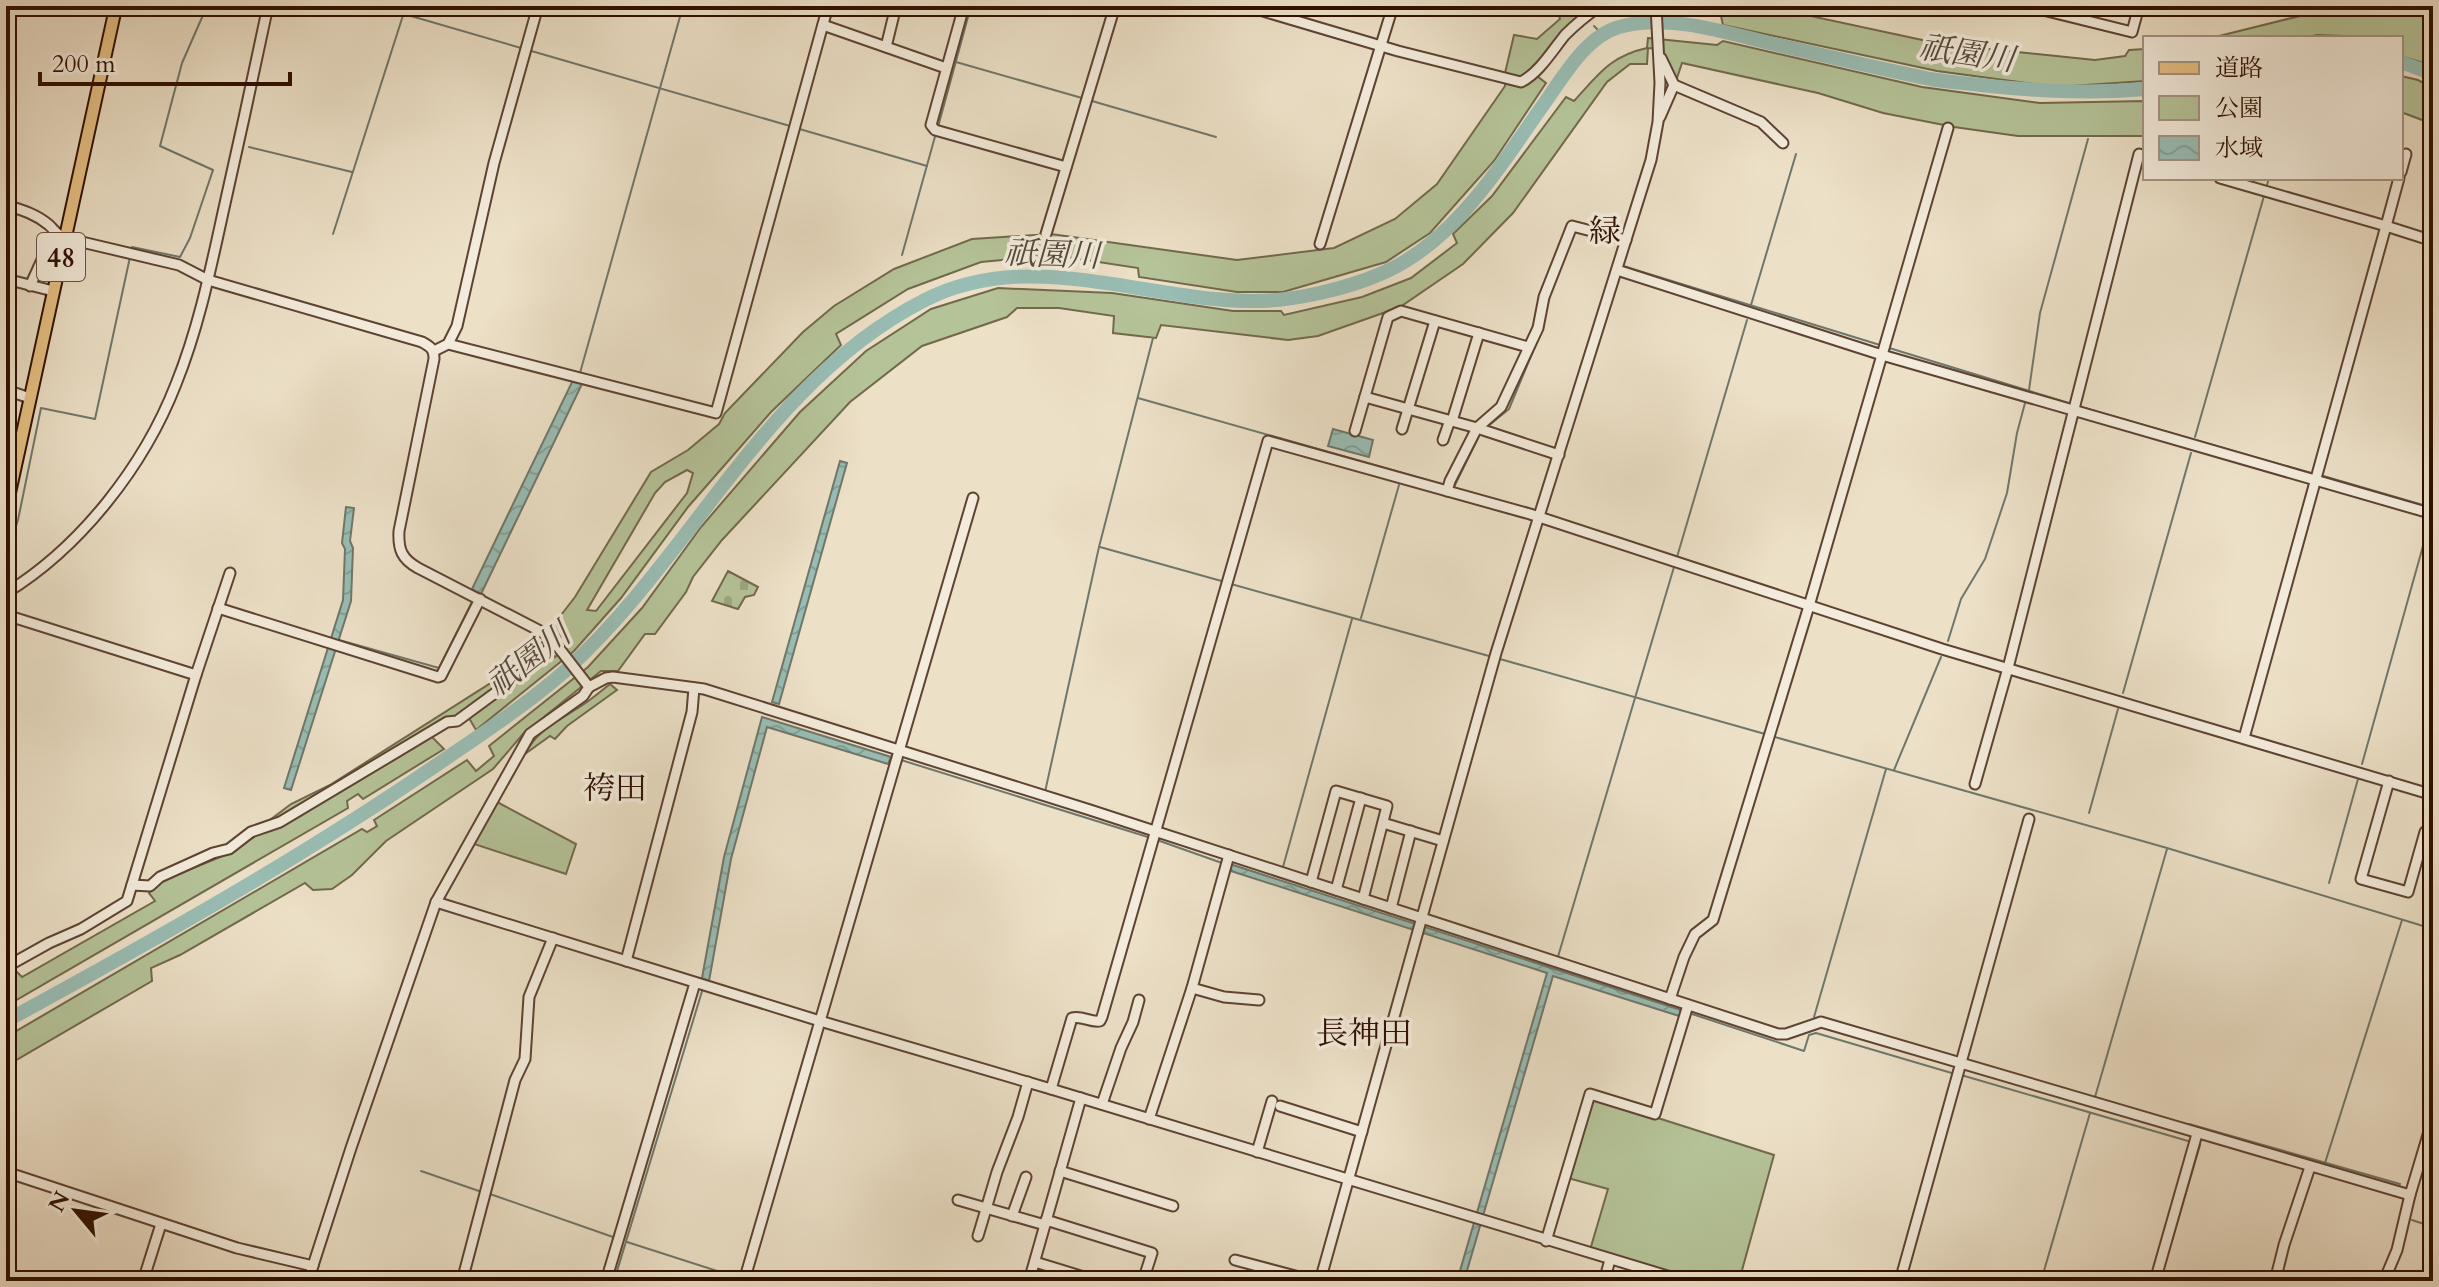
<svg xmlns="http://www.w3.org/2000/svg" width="2439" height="1287" viewBox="0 0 2439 1287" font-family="Cardo,'Noto Serif JP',serif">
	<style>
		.green { fill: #b5c398; stroke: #72694c; stroke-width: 2; fill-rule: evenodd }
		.cemetery { fill: url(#cemetery-stones); stroke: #72694c; stroke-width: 2 }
		.water { fill: url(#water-waves); stroke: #6f776c; stroke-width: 2 }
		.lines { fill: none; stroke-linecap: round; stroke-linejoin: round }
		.stream { stroke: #6f776c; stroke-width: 2 }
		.river { stroke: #99bdb4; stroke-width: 14 }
		.minor-casing { stroke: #5e4332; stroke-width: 13 }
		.major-casing { stroke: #2f0f00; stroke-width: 15 }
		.minor { stroke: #f3ebdb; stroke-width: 9 }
		.major { stroke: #e6c084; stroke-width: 11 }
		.labels { text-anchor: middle; stroke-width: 7; stroke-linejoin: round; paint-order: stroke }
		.shield { fill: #f3ebdb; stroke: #6a5142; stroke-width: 2 }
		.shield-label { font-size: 28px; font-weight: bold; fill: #2f0f00 }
		.water-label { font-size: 32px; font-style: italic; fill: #544c3f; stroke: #f3ebdb }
		.neighbourhood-label { font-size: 32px; fill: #2f0f00; stroke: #f3ebdb }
	</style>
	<defs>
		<pattern id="cemetery-stones" width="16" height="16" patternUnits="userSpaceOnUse" patternTransform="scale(2)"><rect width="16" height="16" fill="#b5c398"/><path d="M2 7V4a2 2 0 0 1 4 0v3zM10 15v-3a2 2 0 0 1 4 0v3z" fill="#9ca681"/></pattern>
		<pattern id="water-waves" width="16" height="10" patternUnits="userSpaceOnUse" patternTransform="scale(2)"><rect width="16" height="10" fill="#99bdb4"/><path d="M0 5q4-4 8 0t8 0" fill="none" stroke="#84a199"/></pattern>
	</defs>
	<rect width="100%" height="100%" fill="#ece0c7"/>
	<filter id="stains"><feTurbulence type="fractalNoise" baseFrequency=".0025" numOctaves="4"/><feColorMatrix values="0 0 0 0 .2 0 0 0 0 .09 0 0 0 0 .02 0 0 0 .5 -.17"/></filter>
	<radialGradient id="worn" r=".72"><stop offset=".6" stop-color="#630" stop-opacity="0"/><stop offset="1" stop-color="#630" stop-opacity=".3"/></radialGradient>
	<g class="green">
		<path d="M1556 6H1590L1570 25 1533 73 1546 83 1494 161 1430 233 1386 262 1283 292H1237L1139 277 1138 268 1053 255 981 262 908 289 836 334 841 345 771 412 688 507 621 598 574 651 476 730 466 713 427 732 444 749 363 799 358 794 347 801 348 808 6 1006V972L13 968 22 977 155 901 149 893 161 881 225 855 254 837 258 829 291 804 330 785 519 665 542 642 555 657 569 643 551 628 575 597 651 472 688 450 719 424 725 413 803 332 834 306 894 269 972 239 1051 234 1237 260 1334 248 1395 219 1437 184 1505 86V73L1514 35 1537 39 1560 19ZM687 470 693 473 687 493 596 611 587 610 655 493 665 482Z"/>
		<path d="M1663 6H1764L1941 44 2095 60 2125 56 2129 50 2145 49V81L2056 87 1937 71 1723 25 1721 16Z"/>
		<path d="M2373 6 2412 14 2411 6H2423L2433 17V66L2401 56V38L2317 35 2303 38H2211L2336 7 2371 10Z"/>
		<path d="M1648 38 1717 45 1723 41 1922 87 2040 103 2145 101V136H2018L1954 127 1883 113 1818 93 1682 63 1676 81 1661 49 1648 48 1647 64H1630L1607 82 1513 213 1463 264 1400 307 1318 336 1288 340 1161 325 1156 338 1113 333 1114 316 1059 308H1017L1007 317 922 346 850 402 722 540 693 577 686 592 655 634H645L618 671H601L523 734 493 769 386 841 352 875 332 889 313 890 305 883 180 955 151 968 152 981 6 1066V1037L362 829 367 832 377 826 374 820 467 760 476 771 494 756 489 746 588 667 642 608 701 527 800 412 866 351 931 309 998 288 1112 293 1233 311H1281L1284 315 1362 297 1411 278 1457 243 1453 234 1492 196 1566 97 1574 101C1598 75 1610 56 1647 48Z"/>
		<path d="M2401 76 2418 80 2433 88V128L2422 120 2401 112Z"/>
		<path d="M610 684 617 690 567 726 555 739 550 736 525 754C538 728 561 720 584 704 593 698 601 691 610 684Z"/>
		<path d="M497 802 576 844 566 874 474 844Z"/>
		<path d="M1592 1097 1774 1155 1739 1281H1699L1590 1250 1608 1189 1568 1178Z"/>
	</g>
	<path class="cemetery" d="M728 571 758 587 754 595 745 597 738 609 712 601Z"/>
	<g class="water">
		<path d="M573 380 582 384 481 594 472 589Z"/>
		<path d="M1333 429 1373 440 1369 457 1328 446Z"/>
		<path d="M840 461 847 463 779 704 772 702Z"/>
		<path d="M346 507 354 508 350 541 353 548 351 601 291 790 284 788 343 600 345 549 342 543Z"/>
		<path d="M762 717 891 757 888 764 767 727 731 859 709 981 702 978 724 857Z"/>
		<path d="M1230 864 1681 1010 1679 1016 1553 976 1464 1281H1457L1547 973 1228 870Z"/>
	</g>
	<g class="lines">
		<g class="stream">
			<path d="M1540 6 1555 10 1568 6"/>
			<path d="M404 14 521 48"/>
			<path d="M2260 15 2263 6"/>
			<path d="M1594 26 1603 35"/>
			<path d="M528 50 790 126"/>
			<path d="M956 62 1082 98"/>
			<path d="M1092 101 1216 137"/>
			<path d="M938 127 971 6"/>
			<path d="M796 128 927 166"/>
			<path d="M249 147 352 172"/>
			<path d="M2267 185 2269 178"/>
			<path d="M333 234 406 6"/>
			<path d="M132 251V247L180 257 190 238 213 170 160 146 182 63 207 6"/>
			<path d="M902 255 936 133"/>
			<path d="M1623 266 1880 345"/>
			<path d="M1751 305 1796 154"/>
			<path d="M1886 347 2072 404"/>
			<path d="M580 373 683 6"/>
			<path d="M2029 390 2040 313 2088 139"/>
			<path d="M6 397 16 401"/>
			<path d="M1138 398 1445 485"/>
			<path d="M2078 406 2314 474"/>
			<path d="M1487 427 1509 409 1539 337"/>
			<path d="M2195 437 2264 196"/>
			<path d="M2320 475 2433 508"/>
			<path d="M1451 486 1454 487 1480 434"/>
			<path d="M1100 547 1225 582"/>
			<path d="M6 557 18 520 41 408 95 419 130 257"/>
			<path d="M1677 557 1747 320"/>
			<path d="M1231 584 1489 656"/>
			<path d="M1361 618 1399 485"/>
			<path d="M339 640 439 668 472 602"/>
			<path d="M1948 641 1961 599 1985 559 2007 493 2017 433 2025 403"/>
			<path d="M1500 659 1765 734"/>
			<path d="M2123 693 2191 453"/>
			<path d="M1775 737 2167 848 2433 929"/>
			<path d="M901 760 1151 838"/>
			<path d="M2362 764 2430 521"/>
			<path d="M1894 770 1941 657"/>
			<path d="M1045 792 1099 547 1153 338"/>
			<path d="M2089 813 2118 709"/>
			<path d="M1157 840 1222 863"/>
			<path d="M1283 867 1352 619"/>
			<path d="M2329 883 2358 779"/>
			<path d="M1557 960 1674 567"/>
			<path d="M1689 1013 1804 1051 1809 1035 1816 1033 1955 1074"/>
			<path d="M1814 1017 1886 769"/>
			<path d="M1961 1075 2188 1141"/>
			<path d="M2095 1097 2167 849"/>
			<path d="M2189 1124 2400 1184"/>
			<path d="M2325 1163 2402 920"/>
			<path d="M421 1171 479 1191"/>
			<path d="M490 1194 613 1237"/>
			<path d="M2412 1220 2433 1227"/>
			<path d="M627 1242 739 1278"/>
			<path d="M614 1281 703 988"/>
			<path d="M2041 1281 2090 1113"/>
			<path d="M2160 1281 2200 1145"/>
		</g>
		<g class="river">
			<path d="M2401 62 2433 74"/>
			<path d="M6 1021C151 942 296 861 432 768 476 738 525 706 565 671 693 556 765 381 925 300 1028 247 1142 300 1250 301 1291 302 1347 289 1385 272 1454 241 1499 168 1541 108 1561 81 1584 37 1619 27 1668 14 1721 31 1769 43 1822 55 1876 68 1930 79 1947 82 1964 83 1980 85 2037 91 2088 94 2145 89"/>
		</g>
		<g class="minor-casing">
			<g id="minor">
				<path d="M964 6 931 125 935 130 1066 167"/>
				<path d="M1246 6 1398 51 1521 82C1539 73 1552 51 1565 35 1576 24 1587 15 1600 6"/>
				<path d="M2027 6 2132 32 2139 6"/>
				<path d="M823 25 946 68"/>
				<path d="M886 47 896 6"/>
				<path d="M1674 85 1761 122 1783 143"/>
				<path d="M1660 117 1674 85 1661 58"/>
				<path d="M2401 172 2406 154"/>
				<path d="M2220 178 2386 226 2399 178"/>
				<path d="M6 205C22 210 36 214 49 225 55 231 57 235 65 238L179 265 208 280 422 342C431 347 434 349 434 359L399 531C398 550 402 559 418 568L544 633 555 643 589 687 583 696 530 734 436 902 351 1148 308 1281"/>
				<path d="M1046 234 1115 6"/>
				<path d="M1320 244 1393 6"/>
				<path d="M1617 270 1882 355 2433 514"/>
				<path d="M6 279 53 291"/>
				<path d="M30 286 51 240 58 235"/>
				<path d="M448 344 716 413 828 6"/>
				<path d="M434 351 448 344 457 326 494 163 538 6"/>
				<path d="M6 390 30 398"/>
				<path d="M1365 397 1477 428 1559 455"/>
				<path d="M1402 429 1435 321"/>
				<path d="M1355 431 1388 317 1401 311 1528 347"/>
				<path d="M1443 440 1449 423 1452 421 1479 333"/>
				<path d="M1447 491 1450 481 1477 428 1501 407 1538 328 1544 297 1572 226 1626 240"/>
				<path d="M6 593C81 547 144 466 176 384 199 327 211 267 224 208 239 141 254 73 268 6"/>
				<path d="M218 608 438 677 441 676 480 599"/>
				<path d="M6 615 196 675"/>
				<path d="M6 629 10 617"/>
				<path d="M589 687 606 678 613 677 704 689 1090 810 1778 1034H1786L1821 1022 2410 1195"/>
				<path d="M2244 738 2386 226 2433 241"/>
				<path d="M2389 781 2361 879 2408 892 2425 832 2433 834"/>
				<path d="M1975 784 2008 668 2139 154 2145 156"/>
				<path d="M1383 823 1443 841"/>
				<path d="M1311 882 1336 791 1387 806 1363 899"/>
				<path d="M132 885 150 886 160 877 213 853 229 849 251 832 280 822 447 722 457 721 525 671 555 643"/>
				<path d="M1336 890 1361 798"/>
				<path d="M436 902 820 1021 1051 1089 1684 1281"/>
				<path d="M1391 908 1411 831"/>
				<path d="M626 961 692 712 694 688"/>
				<path d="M6 967 49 943 81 929 127 901 196 675 230 573"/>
				<path d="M1192 988 1224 997 1259 1000"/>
				<path d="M1670 999 1684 957 1695 934 1713 920 1809 606 1948 128"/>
				<path d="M1051 1089 1072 1018C1082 1015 1090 1023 1100 1021L1102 1017 1268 441 1530 514 1942 649 2433 795"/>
				<path d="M1102 1104 1121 1048 1133 1022 1139 1000"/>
				<path d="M1280 1106 1362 1132"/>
				<path d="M1149 1119 1192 988 1229 855"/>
				<path d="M1257 1152 1272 1101"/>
				<path d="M1060 1171 1173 1206"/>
				<path d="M6 1172 237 1248 313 1266"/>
				<path d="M958 1200 1045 1225"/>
				<path d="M1012 1216 1026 1177"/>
				<path d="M1046 1220 1152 1253 1143 1281"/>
				<path d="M978 1236 997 1172 1018 1117 1028 1082"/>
				<path d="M1546 1241 1590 1094 1655 1114 1688 1005"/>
				<path d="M1235 1260 1314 1281"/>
				<path d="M1035 1262 1097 1281"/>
				<path d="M143 1281 161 1224"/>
				<path d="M462 1281 515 1080 525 1059 529 997 553 938"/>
				<path d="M606 1281 695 983"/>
				<path d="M744 1281 973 498"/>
				<path d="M1029 1281 1081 1098"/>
				<path d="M1320 1281 1496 653 1651 160 1658 122 1660 83 1656 6"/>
				<path d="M1604 1281 1610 1260"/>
				<path d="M1900 1281 2029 819"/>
				<path d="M2155 1281 2197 1134"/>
				<path d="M2275 1281 2284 1245 2310 1167"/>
				<path d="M2384 1281 2397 1250 2410 1195 2433 1118"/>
			</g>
		</g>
		<g class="major-casing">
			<path id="major" d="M6 509 116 6"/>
		</g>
		<use href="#minor" class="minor"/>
		<use href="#major" class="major"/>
	</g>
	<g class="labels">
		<rect class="shield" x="37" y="233" width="48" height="48" rx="6"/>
		<g class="shield-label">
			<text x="61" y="267">48</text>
		</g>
		<g class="water-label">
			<text transform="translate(1967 53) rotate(8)" y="11">祇園川</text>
			<text transform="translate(1052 254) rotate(2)" y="11">祇園川</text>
			<text transform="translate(528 659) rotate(-38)" y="11">祇園川</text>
		</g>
		<g class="neighbourhood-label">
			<text x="1605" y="242">緑</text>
			<text x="615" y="799">袴田</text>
			<text x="1364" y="1044">長神田</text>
		</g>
	</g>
	<rect width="2439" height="1287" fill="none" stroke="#ece0c7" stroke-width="32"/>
	<rect x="8" y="8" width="2423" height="1271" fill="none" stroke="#2f0f00" stroke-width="4"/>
	<rect x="16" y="16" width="2407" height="1255" fill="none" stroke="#2f0f00" stroke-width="2"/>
	<rect x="2143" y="36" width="260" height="144" fill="#f3ebdb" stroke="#a59383" stroke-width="2"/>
	<rect x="2159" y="62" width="40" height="12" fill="#e6c084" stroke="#a59383" stroke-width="2"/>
	<text x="2215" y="76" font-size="24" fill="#2f0f00">道路</text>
	<rect x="2159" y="96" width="40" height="24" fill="#b5c398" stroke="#a59383" stroke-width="2"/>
	<text x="2215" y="116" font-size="24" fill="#2f0f00">公園</text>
	<rect x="2159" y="136" width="40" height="24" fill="url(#water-waves)" stroke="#a59383" stroke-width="2"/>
	<text x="2215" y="156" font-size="24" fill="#2f0f00">水域</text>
	<g transform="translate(76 1211) rotate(299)" stroke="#f3ebdb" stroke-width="6" paint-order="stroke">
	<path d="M0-6L14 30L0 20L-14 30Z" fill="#2f0f00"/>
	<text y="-12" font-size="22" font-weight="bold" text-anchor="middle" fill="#2f0f00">N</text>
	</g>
	<path d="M40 72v12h250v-12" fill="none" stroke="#2f0f00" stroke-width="4"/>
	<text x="52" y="72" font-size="24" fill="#2f0f00" stroke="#f3ebdb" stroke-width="6" paint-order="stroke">200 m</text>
	<rect width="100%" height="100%" filter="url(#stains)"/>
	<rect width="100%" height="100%" fill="url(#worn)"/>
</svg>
